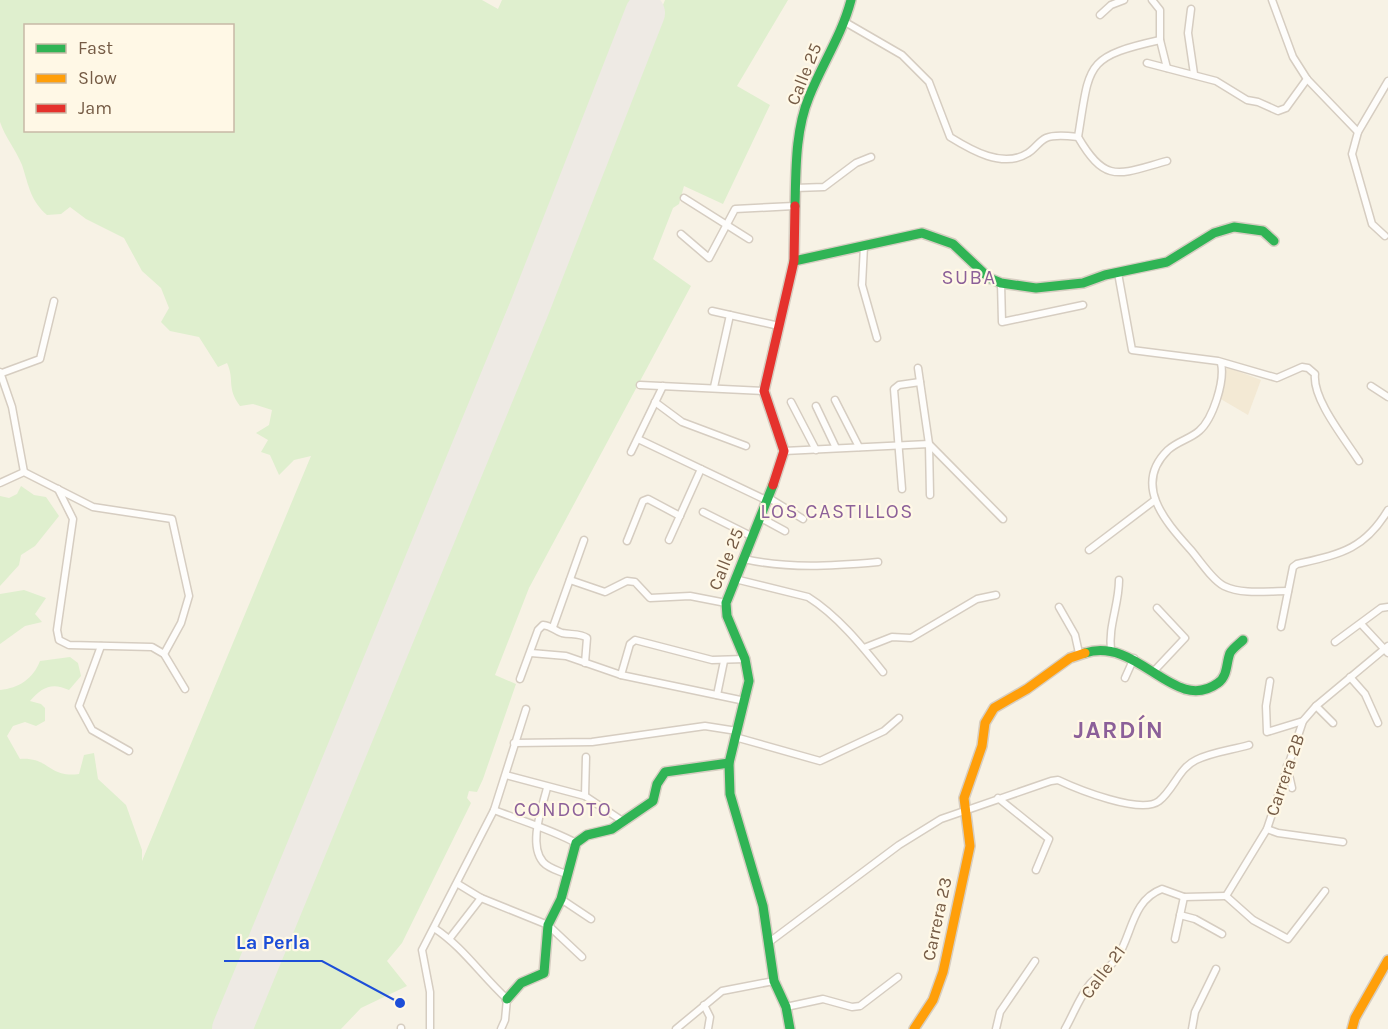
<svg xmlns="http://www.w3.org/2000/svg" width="1388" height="1029" viewBox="0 0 1388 1029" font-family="Karla,sans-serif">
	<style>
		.residential { fill: #f3e9d4 }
		.green { fill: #dfefce; fill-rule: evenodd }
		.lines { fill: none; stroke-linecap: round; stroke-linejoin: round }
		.runway { stroke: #eeeae4; stroke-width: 40 }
		.street-casing { stroke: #d6cdc1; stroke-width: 9 }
		.fast-casing { stroke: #d7cec2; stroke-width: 12 }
		.slow-casing { stroke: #d7cec2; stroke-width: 12 }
		.jam-casing { stroke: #d7cec2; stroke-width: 12 }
		.street { stroke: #fefdfb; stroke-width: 6 }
		.fast { stroke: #30b455; stroke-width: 9 }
		.slow { stroke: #ff9f0a; stroke-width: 9 }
		.jam { stroke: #e5322d; stroke-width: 9 }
		.labels { text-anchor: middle; stroke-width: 4.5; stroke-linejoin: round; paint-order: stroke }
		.street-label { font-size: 18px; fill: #755b45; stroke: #fff8e6 }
		.neighbourhood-label { font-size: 20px; letter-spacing: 1.5px; fill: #8c6099; stroke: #fff8e6 }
		.district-label { font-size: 24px; font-weight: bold; letter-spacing: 1.5px; fill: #8c6099; stroke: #fff8e6 }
		.leader { fill: none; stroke: #1d4ed8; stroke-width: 2 }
		.callout-dot { fill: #1d4ed8; stroke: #fff8e6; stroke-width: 2 }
		.callout-label { font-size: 20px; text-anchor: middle; font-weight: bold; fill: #1d4ed8; stroke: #fff8e6; stroke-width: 4.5; stroke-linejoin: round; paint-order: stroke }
	</style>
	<rect width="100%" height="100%" fill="#f7f2e5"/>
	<path class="residential" d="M1227 367 1261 380 1248 415 1219 398Z"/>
	<g class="green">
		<path d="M0 0H482L498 9 502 0H634L214 1029H0V690C19 688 33 679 40 661L70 657 78 663 81 676 69 690C52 682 42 687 30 701L41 704 45 708V721L36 726 25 722 13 726 7 736 20 759C50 757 48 778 79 774L84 755 94 753 98 779 126 805 142 850V861L311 456 294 460 279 475 270 455 261 452 268 440 256 433 269 425 272 410 253 404 240 406C226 387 235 380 227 363L218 367 199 337 170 331 161 322 169 308 161 288 142 271 124 238 86 219 70 207 61 214 47 215C30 200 29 186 22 165 16 150 5 137 0 122ZM26 26H232V130H26Z"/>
		<path d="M665 0H788L737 86 770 105 723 204 684 186 679 204 673 208 653 259 691 286 529 588 495 675 516 684 483 779 477 792 469 791 467 798 471 803 402 943 387 961 407 986 361 1008 341 1029H249Z"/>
		<path d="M21 486 34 495 46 497 59 516 35 546 21 555 19 565 0 586V496L9 498 17 494Z"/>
		<path d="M24 590 46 598 35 614 42 622 25 626 0 644V594Z"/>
	</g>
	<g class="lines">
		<path class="runway" d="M232 1029 529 309 645 13"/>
		<g class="street-casing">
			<g id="street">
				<path d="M1152 0 1160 10V40L1167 68"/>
				<path d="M1272 0 1293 57 1307 79 1358 132"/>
				<path d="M1191 9 1188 33 1194 74"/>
				<path d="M1100 15 1111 5 1124 0"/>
				<path d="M845 22 902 55 929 82 950 137C971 150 1003 169 1028 153 1035 149 1039 141 1046 138 1055 134 1069 136 1078 137 1106 185 1119 174 1167 161"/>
				<path d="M1147 63 1216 81 1247 100 1258 102 1278 111 1286 108 1307 79"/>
				<path d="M1078 137C1090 64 1084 57 1160 40"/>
				<path d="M795 188 824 187 856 163 871 157"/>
				<path d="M684 198 749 239"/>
				<path d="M681 234 709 258 735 209 794 206"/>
				<path d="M1385 236 1372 224 1352 154 1358 132 1388 81"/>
				<path d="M864 246 862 285 877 338"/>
				<path d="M1118 273 1132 350 1218 361 1277 378 1302 367 1308 368 1315 374C1312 399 1345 439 1359 461"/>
				<path d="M1001 283 1002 322 1083 305"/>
				<path d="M712 311 779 326"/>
				<path d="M1221 363C1225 381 1213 419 1199 431 1190 439 1178 441 1168 450 1132 485 1166 522 1190 549 1199 559 1212 580 1224 586 1243 595 1267 591 1288 591"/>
				<path d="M918 368 929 444 930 495"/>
				<path d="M0 372 12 407 24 472"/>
				<path d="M2 373 40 359 54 301"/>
				<path d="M640 385 764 391"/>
				<path d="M1371 386 1388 397"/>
				<path d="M714 387 730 315"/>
				<path d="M835 400 859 447"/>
				<path d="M655 402 682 422 746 446"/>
				<path d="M791 402 816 450"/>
				<path d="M816 406 836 448"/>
				<path d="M638 439 768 501"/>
				<path d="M784 451 929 444 1003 519"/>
				<path d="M631 452 663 386"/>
				<path d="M0 483 24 472 93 507 172 519 189 596 181 623 164 654"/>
				<path d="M58 489 73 519 57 630 59 640 69 645 152 647 164 654 185 689"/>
				<path d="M902 489 894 389 899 385 920 382"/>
				<path d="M769 498 803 519"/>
				<path d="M703 512 753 537"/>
				<path d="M761 518 785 531"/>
				<path d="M669 540 701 469"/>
				<path d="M627 541 643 501 648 499 680 516"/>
				<path d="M1089 550 1155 500"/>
				<path d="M744 559C789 569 832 566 878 562"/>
				<path d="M735 579 808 597C837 615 862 646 883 672"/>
				<path d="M570 580 605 592 627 581 635 582 650 598 690 596 726 603"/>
				<path d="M1059 607 1075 635 1079 653"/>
				<path d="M1362 625 1388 653"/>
				<path d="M553 627 584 540"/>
				<path d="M1281 627 1293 567 1297 564C1340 554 1364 550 1388 510"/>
				<path d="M1335 642 1381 608 1388 607"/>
				<path d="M101 646 79 706 92 730 129 751"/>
				<path d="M864 648 892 637 911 638 977 599 996 595"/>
				<path d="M1111 651C1108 626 1119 605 1119 580"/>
				<path d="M531 653 566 656 621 675 745 701"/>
				<path d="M1154 671 1185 638 1157 608"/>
				<path d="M621 675 630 644 635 640 712 660 745 659"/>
				<path d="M1350 677 1365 694 1378 723"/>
				<path d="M1125 678 1134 658"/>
				<path d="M520 679 538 630 543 625C552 626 555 631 562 633 571 635 580 633 587 638L585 663"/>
				<path d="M1270 681 1266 706 1267 732 1303 721 1316 706 1388 646"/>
				<path d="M717 695 724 661"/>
				<path d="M1316 706 1333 723"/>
				<path d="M735 737 820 761 884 731 899 718"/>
				<path d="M514 743 592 742 705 726 737 731"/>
				<path d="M1287 766 1292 788"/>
				<path d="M506 775 585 796 624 822"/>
				<path d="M547 788C542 808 528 844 543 862 549 869 560 871 568 875"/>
				<path d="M585 796 586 757"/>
				<path d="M998 798 1049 839 1036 870"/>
				<path d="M494 810C522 821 550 829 576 843"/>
				<path d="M1267 829 1278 833 1343 842"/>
				<path d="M458 884 481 898 548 925 582 957"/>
				<path d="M1226 896 1267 829 1303 721"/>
				<path d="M1226 896 1253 920 1288 939 1325 891"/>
				<path d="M561 899 591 919"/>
				<path d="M1180 915 1195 919 1222 934"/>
				<path d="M434 928C463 947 481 975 507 999L505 1020 501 1029"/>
				<path d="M450 938 481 898"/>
				<path d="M1175 939 1184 897"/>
				<path d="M768 943 899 845 941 819 1051 781 1058 780C1077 789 1141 815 1159 801 1174 789 1179 768 1196 760 1212 752 1232 750 1249 745"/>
				<path d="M704 1005 710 1017 708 1029"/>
				<path d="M786 1007 823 999 852 1007 860 1006 898 977"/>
				<path d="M401 1028V1029"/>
				<path d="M430 1029V992L422 950 494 810 526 709"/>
				<path d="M676 1029 722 991 774 981"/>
				<path d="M996 1029 1000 1012 1035 961"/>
				<path d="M1065 1029C1073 1015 1080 996 1090 984 1098 974 1110 968 1117 958 1132 935 1132 900 1162 889L1184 897 1226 896"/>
				<path d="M1192 1029 1195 1012 1216 969"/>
			</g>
		</g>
		<g class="fast-casing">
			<g id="fast">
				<path d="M795 206C796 171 795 131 809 97 822 64 842 35 851 0"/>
				<path d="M794 261 922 233 953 244 989 278 1001 283 1036 288 1083 283 1105 275 1167 262 1214 233 1234 227 1263 231 1274 241"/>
				<path d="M773 485 726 603 727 616 745 659 749 681 729 763 730 794 763 906 774 981 786 1007 790 1029"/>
				<path d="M1085 653C1139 636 1174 715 1218 683 1228 676 1226 663 1230 653 1233 648 1239 644 1243 640"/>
				<path d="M507 999 521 983 544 973 548 925 561 899 576 843 587 835 612 829 653 801 657 784 665 772 729 763"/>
			</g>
		</g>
		<g class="slow-casing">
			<g id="slow">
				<path d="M914 1029 933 1000 943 972 970 846 964 798 982 746 985 723 994 708 1027 689 1070 658 1085 653"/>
				<path d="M1352 1029 1355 1018 1388 960"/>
			</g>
		</g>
		<g class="jam-casing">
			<path id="jam" d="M773 485 784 451 764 391 794 261 795 206"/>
		</g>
		<use href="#street" class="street"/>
		<use href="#fast" class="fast"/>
		<use href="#slow" class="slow"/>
		<use href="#jam" class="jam"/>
	</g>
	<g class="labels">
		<g class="street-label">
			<text transform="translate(804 74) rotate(-68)" y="6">Calle 25</text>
			<text transform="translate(726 559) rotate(-68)" y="6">Calle 25</text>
			<text transform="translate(1285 775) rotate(-71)" y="6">Carrera 2B</text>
			<text transform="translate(937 919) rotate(-78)" y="6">Carrera 23</text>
			<text transform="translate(1103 972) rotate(-53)" y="6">Calle 21</text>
		</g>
		<g class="neighbourhood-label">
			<text x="969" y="284">SUBA</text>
			<text x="837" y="518">LOS CASTILLOS</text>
			<text x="563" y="816">CONDOTO</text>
		</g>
		<g class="district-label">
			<text x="1119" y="738">JARDÍN</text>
		</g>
	</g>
	<path class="leader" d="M400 1003L322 961H224"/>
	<circle class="callout-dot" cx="400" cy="1003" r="6"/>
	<g class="callout-label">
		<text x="273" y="949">La Perla</text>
	</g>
	<rect x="24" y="24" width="210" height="108" fill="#fff8e6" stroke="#c8b9a6" stroke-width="1.5"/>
	<rect x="36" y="44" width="30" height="9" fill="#30b455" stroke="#c8b9a6" stroke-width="1.5"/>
	<text x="78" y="54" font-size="18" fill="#755b45">Fast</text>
	<rect x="36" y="74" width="30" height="9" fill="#ff9f0a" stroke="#c8b9a6" stroke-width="1.5"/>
	<text x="78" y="84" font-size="18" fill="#755b45">Slow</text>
	<rect x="36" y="104" width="30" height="9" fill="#e5322d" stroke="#c8b9a6" stroke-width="1.5"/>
	<text x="78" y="114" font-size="18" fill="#755b45">Jam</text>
</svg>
